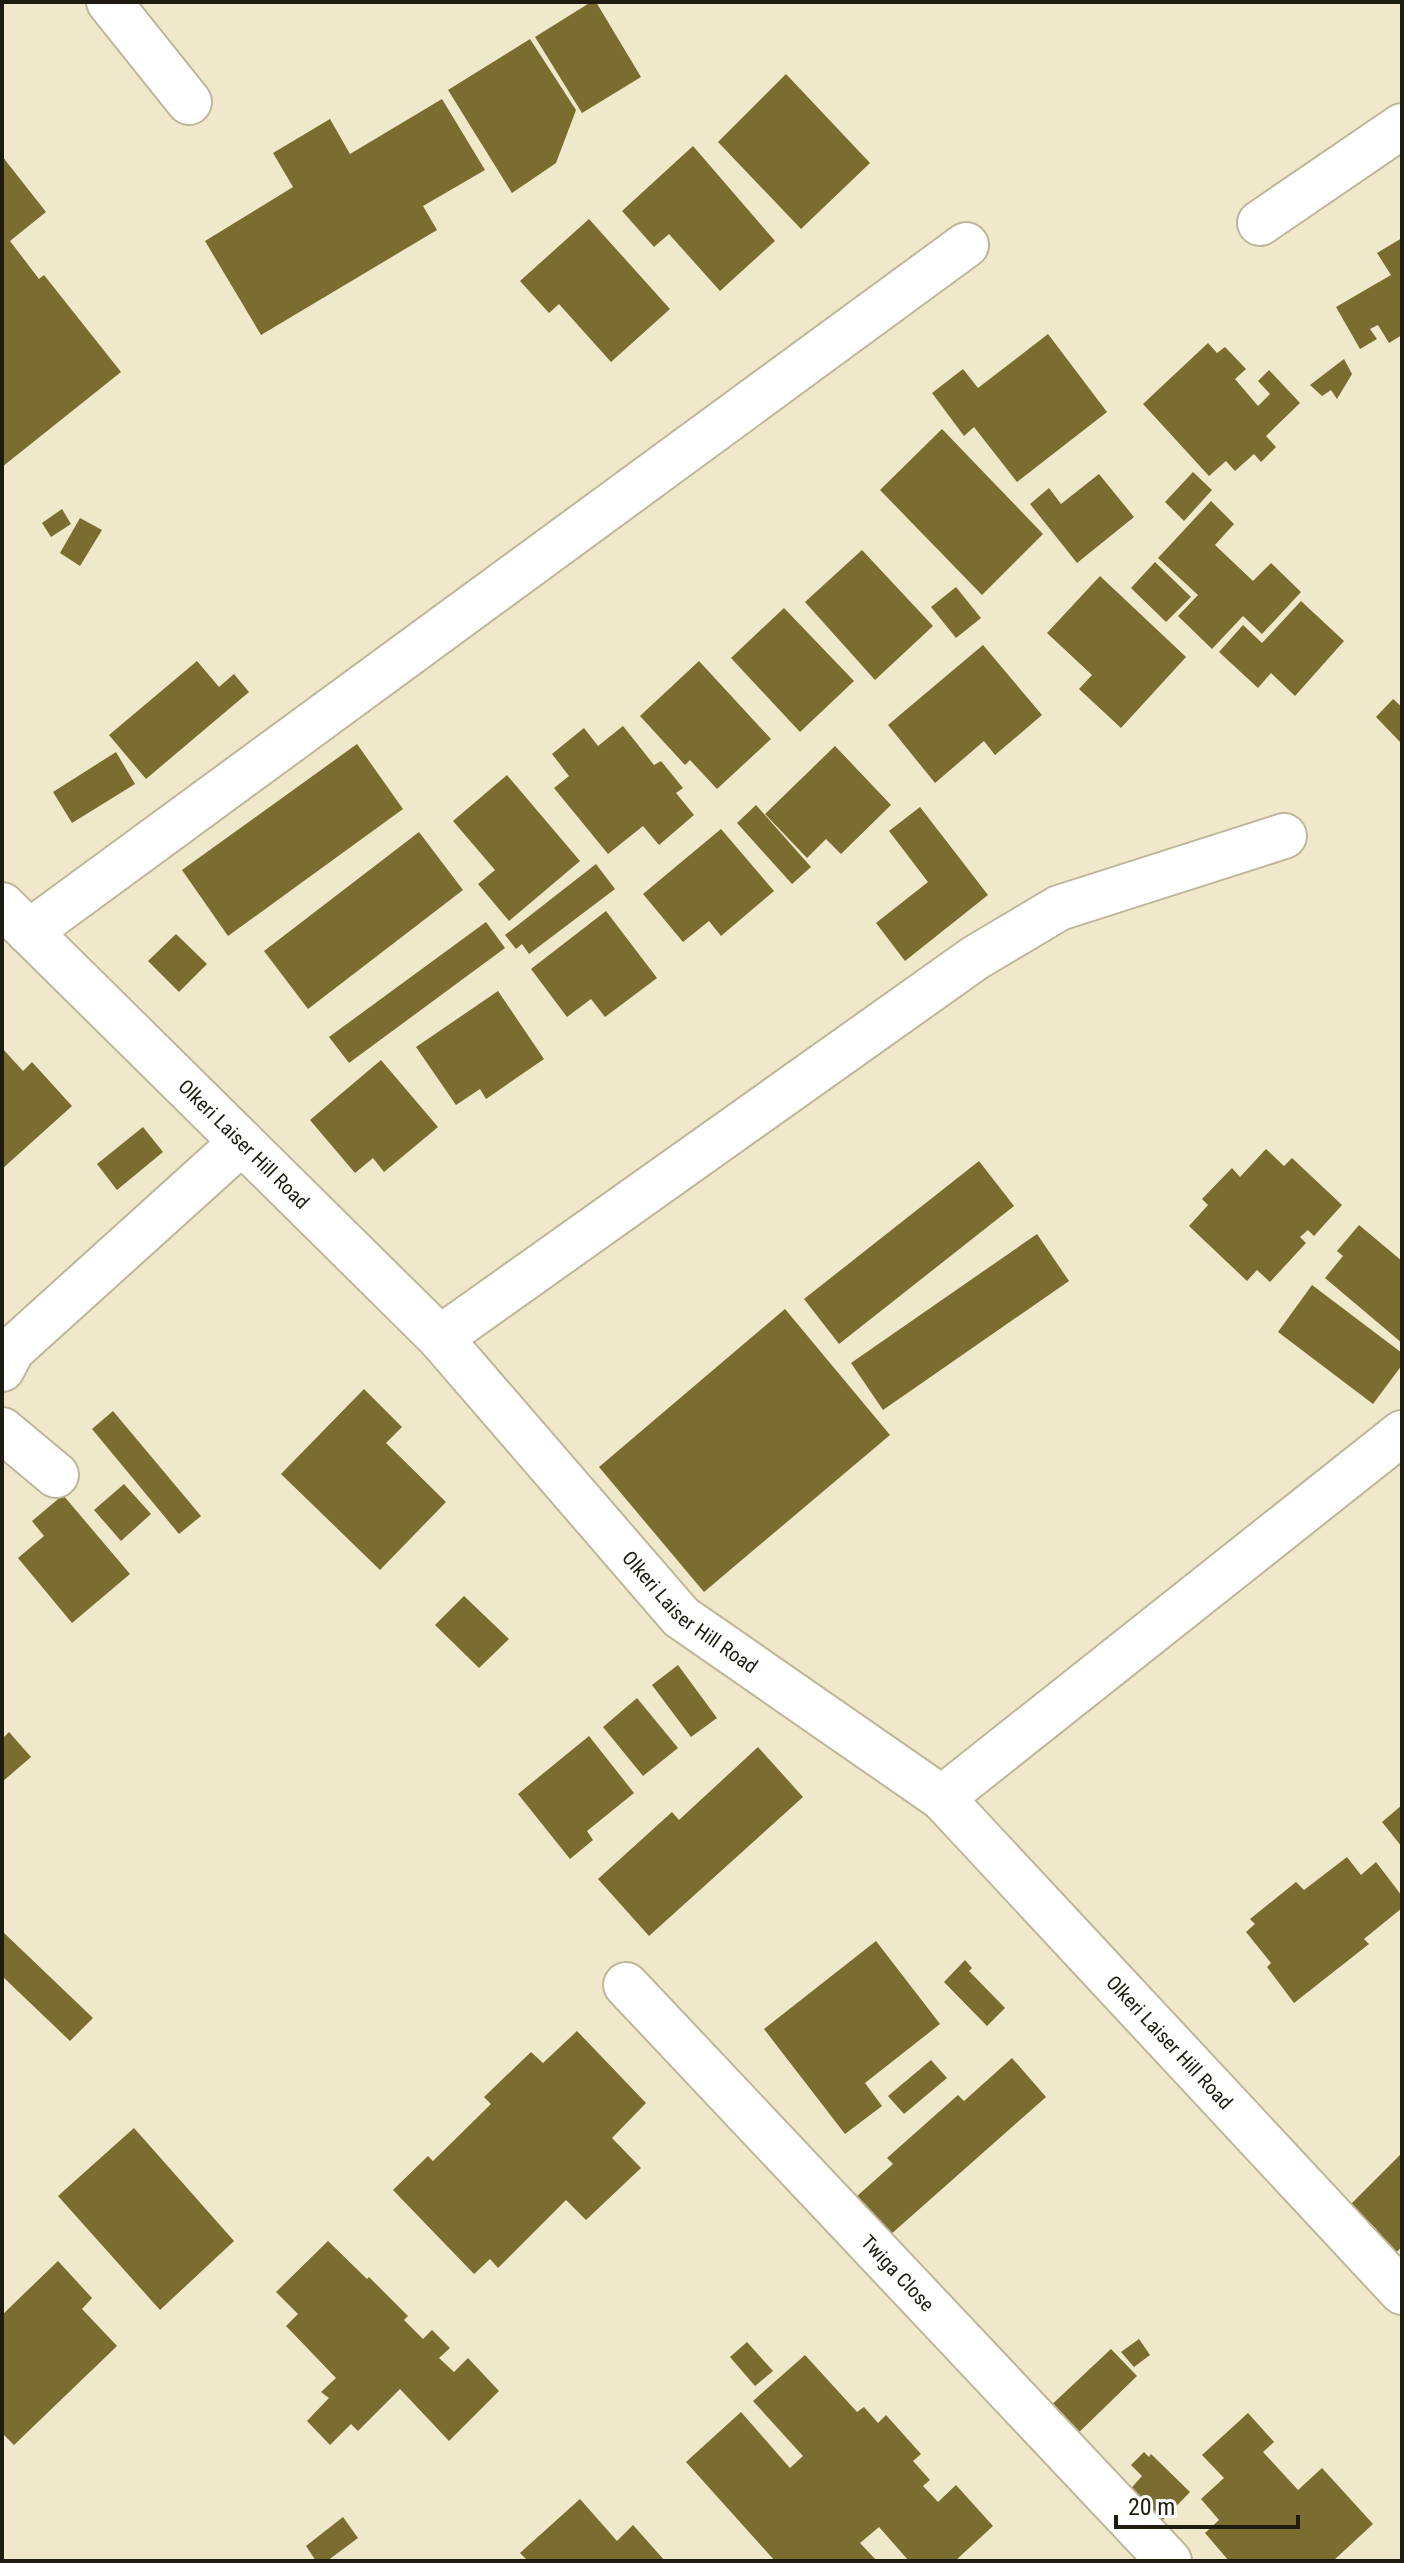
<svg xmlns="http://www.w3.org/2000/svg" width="1404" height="2563" viewBox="0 0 1404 2563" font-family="'Roboto Condensed',sans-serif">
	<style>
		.building { fill: #7b6c2f }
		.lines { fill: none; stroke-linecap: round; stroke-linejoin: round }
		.minor-casing { stroke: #bdb699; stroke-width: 48 }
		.minor { stroke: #fff; stroke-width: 44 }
		.labels { text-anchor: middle; stroke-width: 8; stroke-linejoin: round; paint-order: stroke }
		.street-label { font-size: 20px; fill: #1e1b10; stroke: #fff }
	</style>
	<rect width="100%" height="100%" fill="#f0e8ca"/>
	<g class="building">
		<path d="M591 2H596L641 77 582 113 535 37Z"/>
		<path d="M530 39 576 110 556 163 512 193 448 90Z"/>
		<path d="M786 74 870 163 801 229 718 142Z"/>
		<path d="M442 99 485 170 423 206 437 230 261 335 205 241 293 187 273 153 330 119 350 154Z"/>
		<path d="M693 146 775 241 720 291 669 234 654 247 622 211Z"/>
		<path d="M2 156 46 212 10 241 39 279 44 275 121 372 2 467Z"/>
		<path d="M589 219 670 309 611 362 559 304 549 313 520 281Z"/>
		<path d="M1402 238V335L1389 343 1378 325 1370 329 1377 339 1360 349 1336 307 1391 275 1377 253Z"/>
		<path d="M1048 334 1107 412 1017 482 974 427 964 436 932 393 963 369 978 388Z"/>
		<path d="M1208 343 1217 353 1225 347 1246 369 1235 379 1258 406 1270 394 1258 381 1269 370 1300 403 1266 436 1276 447 1261 462 1254 454 1235 471 1226 461 1209 476 1143 404Z"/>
		<path d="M1344 359 1352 374 1337 399 1331 390 1322 396 1310 385Z"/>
		<path d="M942 429 1043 534 982 595 880 490Z"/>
		<path d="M1193 472 1212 490 1184 521 1165 502Z"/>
		<path d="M1099 474 1134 517 1077 563 1030 504 1049 488 1061 504Z"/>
		<path d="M1211 501 1234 524 1215 545 1253 581 1271 563 1301 592 1262 634 1243 616 1212 649 1178 616 1198 595 1158 558Z"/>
		<path d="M62 509 71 524 51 537 42 523Z"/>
		<path d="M80 518 102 530 80 566 60 553Z"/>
		<path d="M862 550 933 626 875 680 805 602Z"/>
		<path d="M1155 562 1191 597 1166 622 1131 588Z"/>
		<path d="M1100 576 1186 657 1121 728 1079 689 1092 675 1047 633Z"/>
		<path d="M956 587 981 618 956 638 931 607Z"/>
		<path d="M1301 601 1344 641 1295 696 1271 673 1258 688 1219 652 1243 625 1262 643Z"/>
		<path d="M784 608 854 681 800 732 731 658Z"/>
		<path d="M983 645 1042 715 995 755 984 741 935 783 888 725Z"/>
		<path d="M197 661 219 687 234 674 249 692 146 779 109 735Z"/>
		<path d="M699 661 771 739 717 789 690 760 685 765 640 716Z"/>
		<path d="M1393 699 1402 707V744L1376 717Z"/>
		<path d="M623 726 654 765 661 761 683 788 676 793 694 815 659 845 643 826 608 854 554 788 569 776 552 754 584 728 598 746Z"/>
		<path d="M357 744 403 809 228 936 182 870Z"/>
		<path d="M835 746 891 805 841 854 826 839 807 858 765 814Z"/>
		<path d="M116 752 135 784 72 823 53 792Z"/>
		<path d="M507 775 580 861 509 921 478 884 495 870 453 821Z"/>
		<path d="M756 805 811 867 792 884 737 823Z"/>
		<path d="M920 807 988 895 905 961 876 923 928 882 889 831Z"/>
		<path d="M721 829 774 891 721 936 709 921 683 942 643 894Z"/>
		<path d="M419 832 463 890 308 1009 264 951Z"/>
		<path d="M596 864 615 889 529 954 522 944 516 949 505 935Z"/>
		<path d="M606 911 657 978 605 1017 591 999 567 1017 531 969Z"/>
		<path d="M486 922 505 948 349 1063 329 1037Z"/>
		<path d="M176 934 207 964 179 992 148 961Z"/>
		<path d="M498 991 544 1059 486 1099 480 1089 456 1105 416 1047Z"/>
		<path d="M2 1048 23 1071 32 1062 72 1106 2 1169Z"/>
		<path d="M381 1060 438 1127 384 1172 373 1158 355 1173 310 1120Z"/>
		<path d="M143 1127 163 1152 117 1190 97 1164Z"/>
		<path d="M1266 1149 1284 1166 1292 1158 1342 1205 1314 1236 1308 1230 1300 1237 1306 1243 1270 1282 1257 1270 1247 1281 1189 1226 1208 1205 1202 1199 1232 1168 1240 1177Z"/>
		<path d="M979 1161 1014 1206 839 1344 804 1299Z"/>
		<path d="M1359 1225 1402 1261V1343L1325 1278 1343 1256 1337 1251Z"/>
		<path d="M1037 1234 1069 1281 883 1410 851 1363Z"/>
		<path d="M1312 1285 1402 1353V1365L1373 1404 1278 1332Z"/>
		<path d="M785 1309 890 1435 704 1592 599 1467Z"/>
		<path d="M364 1389 402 1427 386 1443 446 1502 380 1570 281 1474Z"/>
		<path d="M113 1411 201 1516 179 1534 92 1429Z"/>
		<path d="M124 1484 151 1514 121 1541 94 1510Z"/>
		<path d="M63 1495 130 1574 72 1623 18 1558 44 1536 32 1521Z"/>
		<path d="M464 1596 509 1639 479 1668 435 1625Z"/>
		<path d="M678 1665 717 1718 691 1737 652 1685Z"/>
		<path d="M637 1698 678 1748 643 1776 603 1727Z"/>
		<path d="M9 1732 31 1757 2 1782V1739Z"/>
		<path d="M589 1736 634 1793 587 1831 593 1840 570 1859 518 1794Z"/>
		<path d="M758 1747 803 1797 649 1936 598 1879 672 1812 679 1820Z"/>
		<path d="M1402 1805V1847L1382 1822Z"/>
		<path d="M1347 1857 1361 1875 1376 1862 1402 1896V1908L1364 1939 1369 1944 1294 2003 1267 1967 1271 1963 1246 1932 1255 1924 1250 1919 1296 1882 1304 1890Z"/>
		<path d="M2 1931 93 2018 70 2041 2 1976Z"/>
		<path d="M876 1941 940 2024 865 2083 882 2106 845 2134 764 2029Z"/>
		<path d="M965 1960 972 1968 969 1971 1005 2008 987 2026 944 1982Z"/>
		<path d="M577 2031 646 2103 612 2138 641 2168 586 2220 566 2200 498 2268 490 2259 474 2274 393 2190 428 2156 433 2161 491 2104 484 2097 531 2052 543 2063Z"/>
		<path d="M1012 2058 1046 2097 881 2243 847 2205 893 2164 887 2158 958 2095 964 2101Z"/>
		<path d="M931 2060 947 2078 904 2114 888 2096Z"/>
		<path d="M134 2128 234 2241 160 2310 58 2196Z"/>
		<path d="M1402 2153V2247L1392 2256 1372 2235 1377 2230 1351 2204Z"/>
		<path d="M328 2241 367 2279 369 2277 408 2316 404 2320 423 2339 432 2330 450 2348 439 2358 454 2372 468 2358 499 2391 449 2441 400 2389 358 2431 351 2424 330 2445 307 2421 329 2398 321 2392 336 2378 286 2326 298 2314 276 2292Z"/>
		<path d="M58 2261 92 2298 82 2309 117 2346 14 2445 2 2433V2315Z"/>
		<path d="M1139 2339 1150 2355 1134 2367 1121 2352Z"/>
		<path d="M747 2342 773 2371 755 2386 730 2357Z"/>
		<path d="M1111 2349 1137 2376 1072 2439 1045 2411Z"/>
		<path d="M805 2355 857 2412 864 2407 878 2423 886 2415 921 2454 913 2461 930 2480 923 2486 938 2502 956 2485 993 2526 955 2561H909L879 2527 860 2543 877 2561H775L686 2462 741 2412 790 2468 803 2456 753 2401Z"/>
		<path d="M1248 2413 1274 2442 1263 2452 1298 2490 1322 2468 1373 2524 1333 2561H1229L1205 2533 1219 2520 1201 2499 1224 2478 1202 2455Z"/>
		<path d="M1144 2452 1149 2457 1151 2454 1190 2492 1159 2524 1127 2493 1142 2476 1131 2465Z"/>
		<path d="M580 2499 617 2541 633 2525 665 2561H528L520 2553Z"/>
		<path d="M343 2517 358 2538 327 2561H316L306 2546Z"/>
	</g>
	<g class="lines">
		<g class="minor-casing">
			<g id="minor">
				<path d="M109 2 189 102"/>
				<path d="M1260 223 1402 126"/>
				<path id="s1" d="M2 905 440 1338 681 1617 942 1798 1402 2292"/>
				<path d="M29 932 966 245"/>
				<path d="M440 1338 975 958 1059 908 1284 836"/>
				<path d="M2 1369 12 1350 242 1142"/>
				<path d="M2 1430 56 1475"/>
				<path d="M942 1798 1402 1433"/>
				<path id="s2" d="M626 1985 1169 2561"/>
			</g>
		</g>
		<use href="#minor" class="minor"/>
	</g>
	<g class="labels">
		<g class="street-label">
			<text dy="7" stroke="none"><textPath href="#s1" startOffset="340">Olkeri Laiser Hill Road</textPath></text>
			<text dy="7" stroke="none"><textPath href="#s1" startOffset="988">Olkeri Laiser Hill Road</textPath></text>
			<text dy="7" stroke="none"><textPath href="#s1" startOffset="1636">Olkeri Laiser Hill Road</textPath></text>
			<text dy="7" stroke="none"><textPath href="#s2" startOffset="396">Twiga Close</textPath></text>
		</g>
	</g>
	<rect width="1404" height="2563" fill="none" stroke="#1e1b10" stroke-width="8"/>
	<path d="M1116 2515v12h182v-12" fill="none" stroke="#1e1b10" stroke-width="4"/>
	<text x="1128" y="2515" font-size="24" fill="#1e1b10" stroke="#ffffff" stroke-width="6" paint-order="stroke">20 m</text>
</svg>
